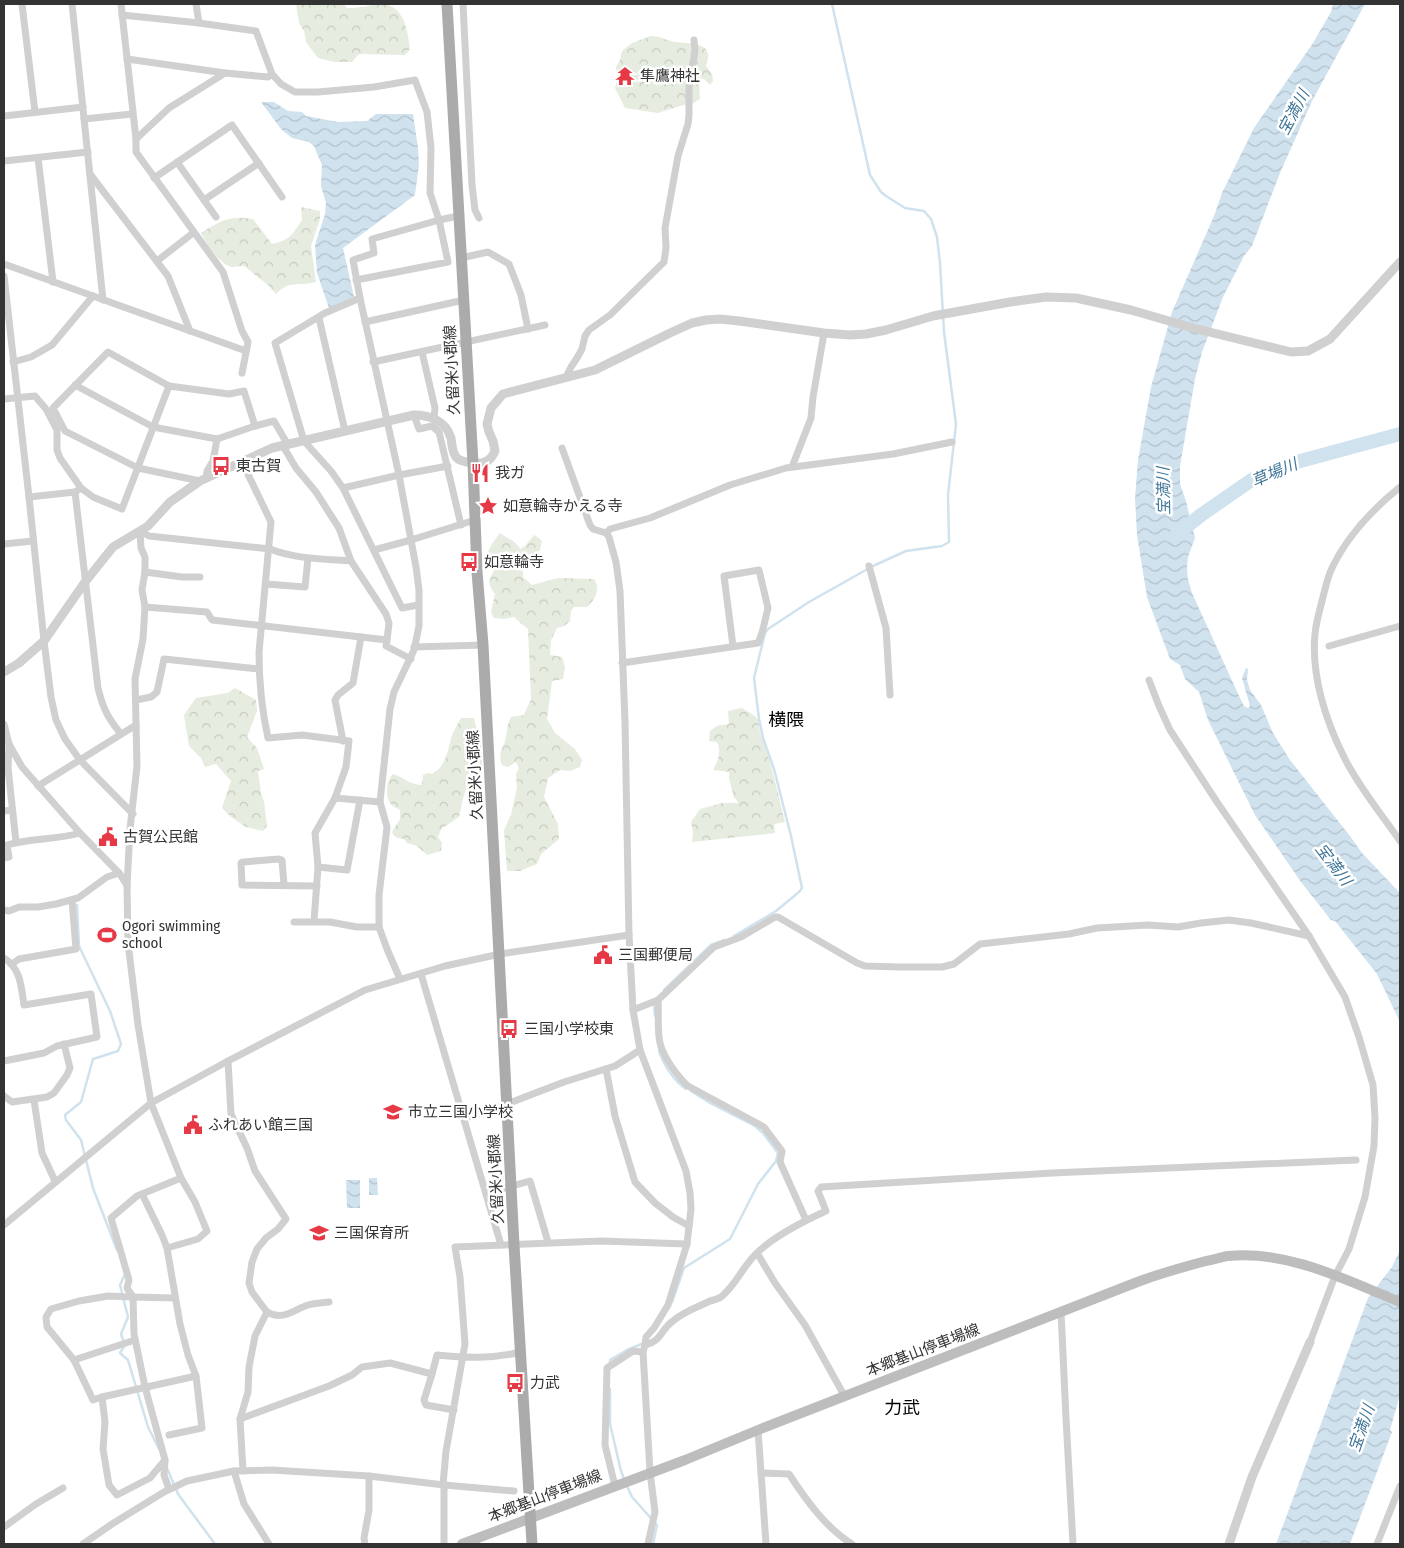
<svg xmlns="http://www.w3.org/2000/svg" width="1404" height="1548" viewBox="0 0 1404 1548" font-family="'Fira Sans Condensed','Noto Sans JP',sans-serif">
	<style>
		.forest { fill: url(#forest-crowns) }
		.water { fill: url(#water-waves) }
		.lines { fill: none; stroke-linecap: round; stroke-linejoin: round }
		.stream { stroke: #cfe2ee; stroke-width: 2.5 }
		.river { stroke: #cfe2ee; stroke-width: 14 }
		.minor { stroke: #d0d0d0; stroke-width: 7 }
		.tertiary { stroke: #d0d0d0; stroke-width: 9 }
		.secondary { stroke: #bdbdbd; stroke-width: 10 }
		.primary { stroke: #ababab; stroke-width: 11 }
		.labels { text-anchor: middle; stroke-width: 5; stroke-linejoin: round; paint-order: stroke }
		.poi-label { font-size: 15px; fill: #333; stroke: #fff; text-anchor: start }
		.street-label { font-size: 15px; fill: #333; stroke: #fff }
		.water-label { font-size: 16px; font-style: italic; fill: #3f7597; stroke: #fff }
		.quarter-label { font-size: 18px; fill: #000; stroke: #fff }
	</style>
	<defs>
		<pattern id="forest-crowns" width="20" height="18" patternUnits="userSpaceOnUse" patternTransform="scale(1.25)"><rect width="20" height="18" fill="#e6ecdf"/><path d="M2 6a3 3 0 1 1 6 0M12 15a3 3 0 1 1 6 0" fill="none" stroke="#c6cbc0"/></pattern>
		<pattern id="water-waves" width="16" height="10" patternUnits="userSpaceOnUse" patternTransform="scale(1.25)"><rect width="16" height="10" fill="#cfe2ee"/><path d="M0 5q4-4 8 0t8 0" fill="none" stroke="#b2c2cd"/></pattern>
	</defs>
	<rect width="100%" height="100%" fill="#fff"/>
	<g class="forest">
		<path d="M296 4H344L347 8C352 8 357 8 362 7 366 7 370 5 374 4 403 1 407 26 410 49L405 55 359 54 352 62H334L318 58 306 42 304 31 299 23Z"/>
		<path d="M651 36C659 36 664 39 671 41 685 45 717 39 706 66L712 74 713 81 710 85 703 78 699 80 700 99 692 104 683 105 658 113 625 108 615 88 618 79 616 67 620 60 622 51 632 43Z"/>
		<path d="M301 207 320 211V219L311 246 316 282C298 287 290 279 276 294L268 285 244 266C240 266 236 267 232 267 220 265 206 243 201 233 220 221 230 215 253 219L272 244C290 240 292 235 302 220Z"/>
		<path d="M500 533C509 540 514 539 520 549L525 546 534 535 539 538 542 541 540 550 523 563V577L532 585 558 578 594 579C601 589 595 600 587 607H574L571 611 570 621 564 626 557 628 551 640 550 655 562 657 565 667 563 679 552 681 547 719 555 733 575 749 582 760 580 767 570 771 560 770 548 778 544 797 558 824 559 839 541 854 537 864 520 871H507L504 830 511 815 517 788 516 774 519 768 516 762 508 767 502 765C497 752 504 749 506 737 508 728 506 727 511 717L524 715 531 699 528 629 514 617 504 619 494 618 491 612 495 594C488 585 488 581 494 571L490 567 493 560 488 552 492 544Z"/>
		<path d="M235 688 256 700 257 711 247 737 257 748 264 769 258 771 261 793 264 802 267 826 263 831 246 827 231 817 222 808 231 781 216 764 205 767 201 758 189 746 184 715 196 698 228 693Z"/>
		<path d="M742 708 755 716 758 720 760 732 771 765 785 822 774 824 775 833 692 842 693 832 691 822 700 809 722 803H738L736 799 734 798 729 778V772L714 770V767C719 761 721 749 717 742L709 741 710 731 717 726 729 724 728 711Z"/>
		<path d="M461 718H474C478 737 487 756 479 776 476 782 469 785 466 790 463 794 461 811 459 817L441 829 438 837 442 843 441 851 427 855 417 846 407 843 404 839C398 838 394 838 392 832L400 819V810C398 808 395 808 393 806 384 799 386 781 393 774 405 778 408 784 422 785L423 775 428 773 432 774C447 766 447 750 452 736 454 730 458 724 461 718Z"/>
	</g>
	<g class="water">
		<path d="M1333 4H1365L1312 101 1280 173 1252 246 1244 256 1223 297 1202 352 1195 379 1180 466V484L1186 501 1195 538 1188 557 1187 568 1188 580 1192 593 1240 698 1244 706 1248 708 1250 706 1242 678 1246 668 1248 669 1247 680 1250 690 1261 705 1273 733 1290 760 1350 836 1362 853 1400 893V1022L1377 974 1335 921 1331 920 1301 882 1255 815 1208 720 1199 692 1185 679 1180 665 1170 659 1147 597 1137 535 1135 498 1138 460 1151 387 1172 312 1214 216 1222 193 1254 128 1313 43 1331 12Z"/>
		<path d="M261 102H274L288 111 302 112 306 116 338 122 367 121 376 114H413L418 148 419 164 415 195 343 248 354 297 329 308 317 273 315 245 325 214 326 203 321 186 322 165 314 146 309 142 292 138 281 129Z"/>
		<path d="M369 1178H377L378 1195H369Z"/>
		<path d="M346 1180H360V1208H347Z"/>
		<path d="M1400 1250V1395L1390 1430 1392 1432 1350 1544H1276L1368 1298 1392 1267Z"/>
	</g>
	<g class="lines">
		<g class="stream">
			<path d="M77 905 79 946 110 1011 121 1044 118 1051 93 1059 81 1102 65 1115 66 1120 81 1140 93 1188 117 1250"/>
			<path d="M734 936 776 911 799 892 802 888 791 836 774 769 763 738 759 719 754 678 765 633 768 629 809 602 873 566 906 551 942 546 949 542 948 495 956 424 944 332 940 263 937 237 931 219 924 211 905 208 886 196 881 192 870 175 832 4"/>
			<path d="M664 990 711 945 724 940"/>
			<path d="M654 1004 655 1016"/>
			<path d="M659 1051C663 1064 674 1081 686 1089"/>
			<path d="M125 1274 120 1285 128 1317 121 1334 125 1345 120 1353 128 1360 148 1427 159 1449"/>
			<path d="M672 1302 684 1268 730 1239 758 1184 776 1161 778 1153 763 1133 755 1126 710 1103 691 1091"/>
			<path d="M610 1364V1360L627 1350 644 1343"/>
			<path d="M610 1389V1424L621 1471 624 1479"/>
			<path d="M167 1468 178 1494 215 1544"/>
			<path d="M626 1484 632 1497 657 1525 653 1544"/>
		</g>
		<path class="river" d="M1176 535 1201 515 1253 479 1293 463 1400 434"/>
		<g class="minor">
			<path d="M22 4 35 112"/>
			<path d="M72 4 103 300"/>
			<path d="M121 4 136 139V152L223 272 242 331 248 342 242 373"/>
			<path d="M196 4 199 23"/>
			<path d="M463 4 472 185 475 210 479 218"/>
			<path d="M122 15 199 23 256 31 272 74 281 84 295 92H318L374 87 415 80 427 112 431 148 430 193 439 220 448 262 356 280"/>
			<path d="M127 59 225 73"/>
			<path d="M4 116 83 107"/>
			<path d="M84 119 132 114"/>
			<path d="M136 139 169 108 225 73 268 77 272 74"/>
			<path d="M38 158 53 282"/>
			<path d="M4 161 88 152"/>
			<path d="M177 162 216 217"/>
			<path d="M90 174 168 276 190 331"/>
			<path d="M154 178 232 125 282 197"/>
			<path d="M204 200 259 163"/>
			<path d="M461 258 488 252 509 264 521 295 528 329"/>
			<path d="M157 261 193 233"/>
			<path d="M4 264 246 351"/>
			<path d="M4 276 29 497 44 641 51 697 56 720 65 739 80 760 133 814"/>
			<path d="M360 298 399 475 416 567 419 590V626L414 650 394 692 390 709 380 802 387 827 379 895V927L387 949 400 979"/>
			<path d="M319 318 345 431"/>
			<path d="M365 322 464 300"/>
			<path d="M422 352 435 408 434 418"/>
			<path d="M13 362 31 357 52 345 93 296"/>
			<path d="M373 362 545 325"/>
			<path d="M566 377 571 367 577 358 582 349 585 336 589 330 610 315 664 262 666 248 665 228 678 156 688 124 689 115V88L695 50 694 40"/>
			<path d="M75 385 153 427 217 439 213 461 207 471 206 478"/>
			<path d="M169 386 108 352 53 408 65 431 138 468 200 481"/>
			<path d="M4 399 35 396 46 409 57 430V450L60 458 81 488 75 492 98 688C103 709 108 718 121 734"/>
			<path d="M414 415 419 429 432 426 439 432 461 525"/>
			<path d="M217 439 255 426"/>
			<path d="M283 446 296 468 316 492 330 514 339 528 351 561 386 614 389 623 387 640"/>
			<path d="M562 448 590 525 593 529 606 533 609 537 616 562 620 591 625 722 629 935 633 1010 640 1050 686 1171 690 1193 691 1209 687 1244 668 1305 654 1328 646 1337 645 1345 643 1352 650 1472 655 1512 648 1544"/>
			<path d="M242 462 271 522 259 652C259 680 262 711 268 738L302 735 349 741 346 767 335 798 315 833 318 867 314 921"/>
			<path d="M792 467 811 418 813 397 824 333"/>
			<path d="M1400 487C1373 509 1347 536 1332 568 1327 578 1325 590 1322 601 1319 612 1316 623 1315 634 1311 676 1326 722 1345 759 1359 787 1382 815 1400 841"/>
			<path d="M81 488 93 497 122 509 169 386 229 394 244 391 255 426 274 421 288 445"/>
			<path d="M343 488 399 475 448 466"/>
			<path d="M29 497 75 492"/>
			<path d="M140 531 141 548 145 557V572L142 590 145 607 143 639 135 679 137 766 130 829 127 886 128 943 138 1025 151 1103 181 1178 137 1196 111 1218 129 1280 127 1288 133 1297 108 1296 79 1301 51 1309 46 1317 47 1327 74 1360 93 1400 102 1397 105 1422 103 1449 109 1485 117 1495 150 1478 165 1460 164 1475 169 1489"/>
			<path d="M140 531 149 536 270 549C295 559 324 559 351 561"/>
			<path d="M606 533 610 529 650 518 730 485 786 468 893 454 952 442"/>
			<path d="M4 544 33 541"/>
			<path d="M374 550 411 540 475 520"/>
			<path d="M869 566 886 628 890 695"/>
			<path d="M145 572 182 577H200"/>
			<path d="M266 584 305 587 308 558"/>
			<path d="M418 605 402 608 343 488 331 471 304 441 275 343 325 313 360 298 353 260 374 253 372 239 439 220 458 216"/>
			<path d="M145 607 207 612 212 620 361 637 353 683 338 695 335 700 343 741"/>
			<path d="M361 637 387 640 386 646 411 659"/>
			<path d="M1329 646 1400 626"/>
			<path d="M414 647 483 645"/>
			<path d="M622 663 758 643 762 633 768 608 759 570 724 576 733 646"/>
			<path d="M1149 680 1159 706 1170 730 1217 802 1309 936 1345 997 1359 1037 1373 1085 1375 1118 1374 1146 1365 1197 1349 1249 1335 1276 1310 1342"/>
			<path d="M136 700 151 697 157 692 164 659 259 669"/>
			<path d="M4 724 9 744 22 767 80 833 119 873 127 885"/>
			<path d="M9 744 8 768 16 842"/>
			<path d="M38 786 136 725"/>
			<path d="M335 798 380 802"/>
			<path d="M4 811 12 810"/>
			<path d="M4 858 9 857 7 845C30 838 56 840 80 833"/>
			<path d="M318 867 347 870 360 800"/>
			<path d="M284 885 282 860 279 859 243 862 241 863 242 885 317 886"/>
			<path d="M4 910 9 911 19 907H38L56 904 78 898 107 877 119 873"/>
			<path d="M294 922H330L357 927H379"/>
			<path d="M4 958C21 969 21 986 24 1005L91 994 97 1037 57 1046 44 1053 4 1061"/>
			<path d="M12 964 19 959 76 949 72 900"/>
			<path d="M421 974 501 1245"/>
			<path d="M658 1000C659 1014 657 1030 660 1043 663 1057 678 1077 688 1086L764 1127 782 1151 780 1162 806 1220"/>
			<path d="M633 1010 658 1000 714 947 741 937 775 917H778L857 963 865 966 899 967H942L954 964 980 944 1069 934 1097 928 1148 925 1178 927 1201 923 1229 920 1251 923 1309 936"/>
			<path d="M228 1061 231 1114 247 1148 255 1171 286 1219 278 1229 266 1238 257 1249 252 1262 249 1283 252 1292 267 1312 255 1336 249 1367 248 1392 240 1419 243 1471"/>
			<path d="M606 1069 615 1116 635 1182 655 1203 673 1217 689 1226"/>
			<path d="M4 1096 12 1102 47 1097 54 1093 67 1075 70 1068 64 1044"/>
			<path d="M34 1100 42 1153 55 1181"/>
			<path d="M464 1118 507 1104 564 1082 615 1066 640 1050"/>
			<path d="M487 1193 530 1181 548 1242"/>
			<path d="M142 1194 162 1235 167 1248 180 1324 188 1355 196 1376 202 1428 169 1435"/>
			<path d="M4 1225 151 1103 228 1061 365 990 445 966 500 954 629 935"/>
			<path d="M167 1248 198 1239 207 1231 195 1202 181 1178"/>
			<path d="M757 1253 775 1283 805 1325 845 1397"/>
			<path d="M267 1312C283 1321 293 1310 308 1305 315 1303 322 1303 329 1302"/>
			<path d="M1061 1312 1066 1418 1073 1544"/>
			<path d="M645 1345C662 1341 661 1329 673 1321 683 1312 698 1307 710 1301 714 1300 718 1299 721 1297 735 1286 742 1268 755 1255 771 1238 804 1221 826 1211L818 1191 821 1187 1052 1173 1356 1160"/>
			<path d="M74 1360 135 1340"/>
			<path d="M432 1374 437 1355C467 1358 491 1359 521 1352"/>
			<path d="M102 1397 196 1376"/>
			<path d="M240 1419 329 1386 352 1375 362 1367 390 1363 432 1374 424 1400 426 1405 454 1410"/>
			<path d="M758 1430 766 1544"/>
			<path d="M165 1460 145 1387 134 1334 133 1297 175 1298"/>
			<path d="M234 1471 244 1504 269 1544"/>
			<path d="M761 1473 789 1474C806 1500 826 1528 852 1544"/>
			<path d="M443 1485 446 1451 465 1344 460 1277 455 1247 601 1241 687 1244"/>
			<path d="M444 1485V1544"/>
			<path d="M615 1486 605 1445 607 1368 633 1351 643 1352"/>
			<path d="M4 1527 36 1504 63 1488"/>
			<path d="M83 1544 112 1524 164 1492 187 1481 234 1471 272 1470 369 1476 444 1485 514 1491"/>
			<path d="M365 1544 364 1538 369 1510V1476"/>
			<path d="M1377 1544 1400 1486"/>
		</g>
		<g class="tertiary">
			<path d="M4 672 19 663 44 641 85 582 113 547 148 526 170 502 200 481 272 448 414 415C430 415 446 421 451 438 452 444 452 452 456 457 458 460 462 461 466 462 478 465 490 464 495 451L493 441 489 432 487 424 491 408 503 394 595 370 670 333 692 323 706 320 720 319 739 321 824 333 850 335 866 334 886 330 933 316 1010 302 1046 297 1076 298 1131 310 1193 328 1291 352 1308 351 1330 339 1400 262"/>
			<path d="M1229 1544 1252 1477 1310 1342"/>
		</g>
		<path class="secondary" d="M462 1544 685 1460 758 1430 1140 1281C1162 1273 1183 1267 1206 1261 1213 1260 1221 1257 1228 1256 1288 1250 1346 1280 1400 1302"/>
		<path class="primary" d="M447 4 473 463 477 572 483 645 514 1245 532 1544"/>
	</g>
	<defs>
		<g id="temple-bare" transform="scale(1.5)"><path d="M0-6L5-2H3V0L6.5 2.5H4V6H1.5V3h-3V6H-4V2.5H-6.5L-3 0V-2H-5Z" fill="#e63946" stroke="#fff" stroke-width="2.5" paint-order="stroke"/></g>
		<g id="bus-bare" transform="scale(1.5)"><path d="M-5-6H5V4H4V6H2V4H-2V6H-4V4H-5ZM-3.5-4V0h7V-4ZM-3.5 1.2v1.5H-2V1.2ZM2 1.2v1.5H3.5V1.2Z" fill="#e63946" stroke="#fff" stroke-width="2.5" paint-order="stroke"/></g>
		<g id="restaurant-bare" transform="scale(1.5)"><path d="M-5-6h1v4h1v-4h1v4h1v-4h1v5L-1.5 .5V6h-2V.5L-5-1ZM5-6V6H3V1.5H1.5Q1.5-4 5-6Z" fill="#e63946" stroke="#fff" stroke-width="2.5" paint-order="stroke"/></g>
		<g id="sight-bare" transform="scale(1.5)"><path d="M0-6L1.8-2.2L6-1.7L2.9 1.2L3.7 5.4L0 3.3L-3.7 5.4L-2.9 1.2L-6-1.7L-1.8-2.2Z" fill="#e63946" stroke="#fff" stroke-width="2.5" paint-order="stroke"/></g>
		<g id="civic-bare" transform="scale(1.5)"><path d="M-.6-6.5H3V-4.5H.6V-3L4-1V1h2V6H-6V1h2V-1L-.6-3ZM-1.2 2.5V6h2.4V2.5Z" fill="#e63946" stroke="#fff" stroke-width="2.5" paint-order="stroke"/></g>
		<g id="stadium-bare" transform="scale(1.5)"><path d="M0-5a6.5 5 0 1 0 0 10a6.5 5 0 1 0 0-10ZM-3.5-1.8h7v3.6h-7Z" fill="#e63946" stroke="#fff" stroke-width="2.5" paint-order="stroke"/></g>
		<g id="school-bare" transform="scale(1.5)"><path d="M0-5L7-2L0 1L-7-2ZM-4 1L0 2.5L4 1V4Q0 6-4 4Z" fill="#e63946" stroke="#fff" stroke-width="2.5" paint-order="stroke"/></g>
	</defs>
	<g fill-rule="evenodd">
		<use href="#temple-bare" x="625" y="76"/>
		<use href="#bus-bare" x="221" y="466"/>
		<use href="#restaurant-bare" x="480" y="473"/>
		<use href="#sight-bare" x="488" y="506"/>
		<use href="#bus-bare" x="469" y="562"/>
		<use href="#civic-bare" x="108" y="837"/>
		<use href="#stadium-bare" x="107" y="935"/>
		<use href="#civic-bare" x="603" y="955"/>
		<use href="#bus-bare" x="509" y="1029"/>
		<use href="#school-bare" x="393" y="1112"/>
		<use href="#civic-bare" x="193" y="1125"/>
		<use href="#school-bare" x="319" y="1233"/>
		<use href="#bus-bare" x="515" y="1383"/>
	</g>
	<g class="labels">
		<g class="poi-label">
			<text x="640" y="81">隼鷹神社</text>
			<text x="236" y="471">東古賀</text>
			<text x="495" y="478">我ガ</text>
			<text x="503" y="511">如意輪寺かえる寺</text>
			<text x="484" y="567">如意輪寺</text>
			<text x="123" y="842">古賀公民館</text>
			<text x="122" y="931">Ogori swimming<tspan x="122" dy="17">school</tspan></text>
			<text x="618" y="960">三国郵便局</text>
			<text x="524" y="1034">三国小学校東</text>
			<text x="408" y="1117">市立三国小学校</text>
			<text x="208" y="1130">ふれあい館三国</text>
			<text x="334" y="1238">三国保育所</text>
			<text x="530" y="1388">力武</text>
		</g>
		<g class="street-label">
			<text transform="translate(452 370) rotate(-93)" y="5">久留米小郡線</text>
			<text transform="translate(475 775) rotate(-93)" y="5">久留米小郡線</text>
			<text transform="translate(496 1179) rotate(-93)" y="5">久留米小郡線</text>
			<text transform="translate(923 1350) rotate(-21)" y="5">本郷基山停車場線</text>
			<text transform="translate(545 1496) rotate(-21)" y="5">本郷基山停車場線</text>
		</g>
		<g class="water-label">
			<text transform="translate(1293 112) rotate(-62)" y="6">宝満川</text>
			<text transform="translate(1274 472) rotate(-23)" y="6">草場川</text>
			<text transform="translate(1163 491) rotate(-91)" y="6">宝満川</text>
			<text transform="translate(1334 864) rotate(53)" y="6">宝満川</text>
			<text transform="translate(1361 1428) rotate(-71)" y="6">宝満川</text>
		</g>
		<g class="quarter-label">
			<text x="786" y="726">横隈</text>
			<text x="902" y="1414">力武</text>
		</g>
	</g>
	<rect width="1404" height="1548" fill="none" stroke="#333333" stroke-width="10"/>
</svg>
